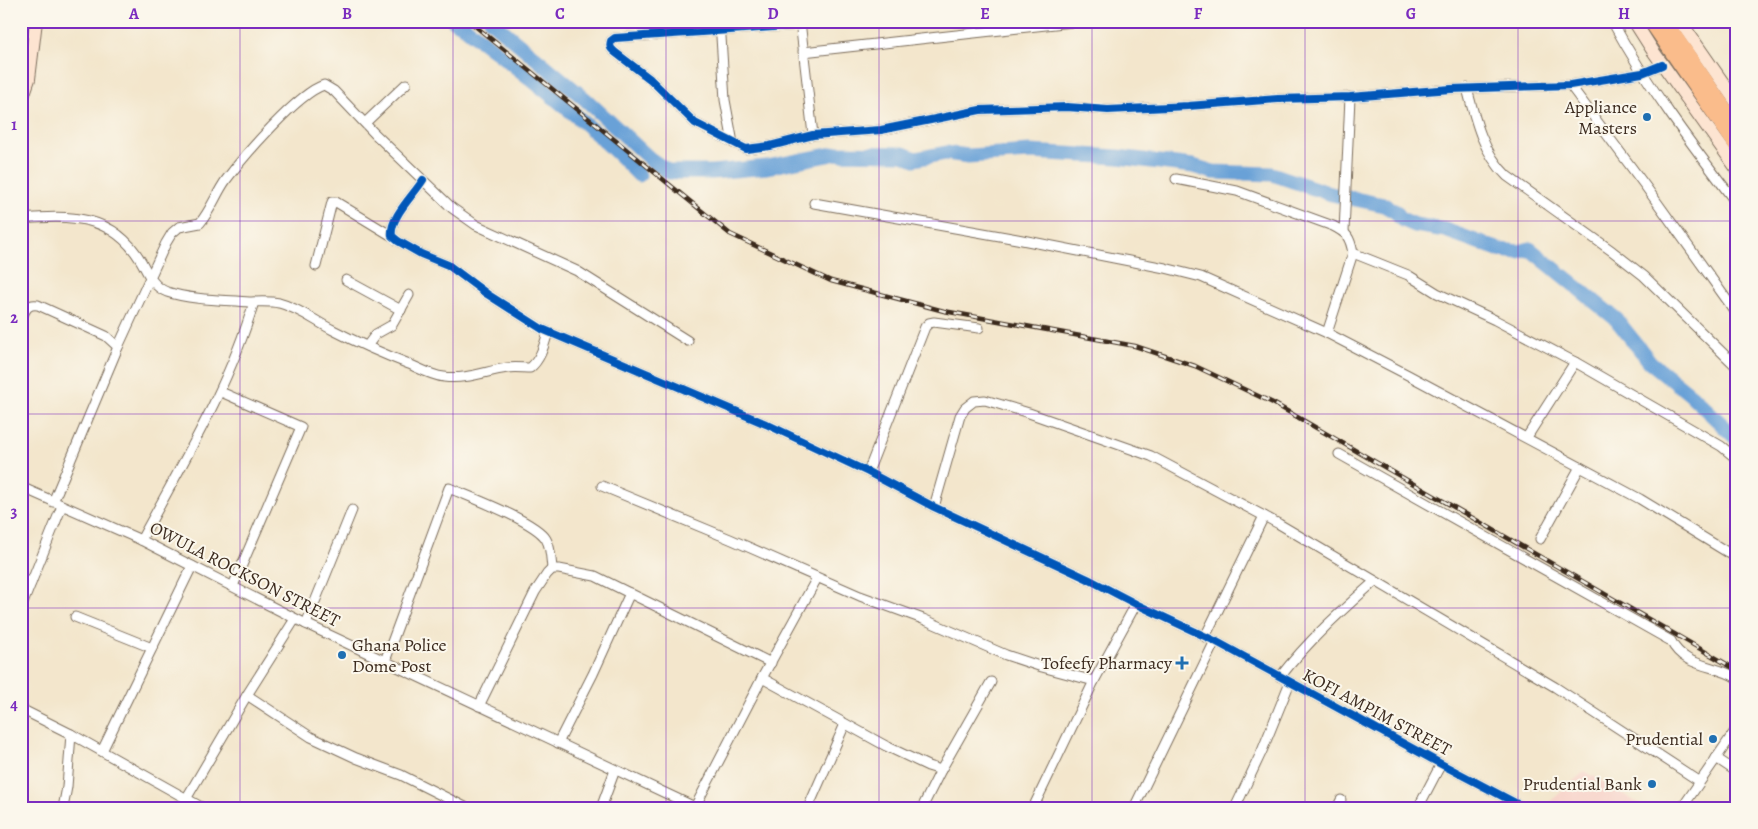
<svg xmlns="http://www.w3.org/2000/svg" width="1758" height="829" viewBox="0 0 1758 829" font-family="Alegreya,serif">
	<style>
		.built { fill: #f7d1c8 }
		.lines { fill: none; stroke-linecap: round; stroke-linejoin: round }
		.river { stroke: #69a1d7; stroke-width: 15 }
		.street-casing { stroke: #7b6c5b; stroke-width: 11 }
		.secondary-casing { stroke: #7b6c5b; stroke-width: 14 }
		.highway-casing { stroke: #7b6c5b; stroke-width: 17 }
		.street { stroke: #fff; stroke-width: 9 }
		.secondary { stroke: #fde4d1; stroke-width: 12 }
		.highway { stroke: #fabc8b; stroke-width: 15 }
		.rail-casing { stroke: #3b2a1e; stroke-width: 4.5 }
		.rail { stroke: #fbf7ec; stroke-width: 2.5; stroke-dasharray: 8; stroke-linecap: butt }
		.cycleway-casing { stroke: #fbf7ec; stroke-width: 11 }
		.cycleway { stroke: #0057b8; stroke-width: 8 }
		.grid { fill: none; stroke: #7b2cbf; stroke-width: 1; stroke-opacity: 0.55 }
		.poi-dot { fill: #1f6fb2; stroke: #fbf7ec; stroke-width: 2 }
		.labels { text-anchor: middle; stroke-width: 4; stroke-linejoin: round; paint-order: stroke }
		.poi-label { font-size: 18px; fill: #3b2a1e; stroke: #fbf7ec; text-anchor: end }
		.street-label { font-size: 18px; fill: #3b2a1e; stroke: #fbf7ec }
		.neatline { fill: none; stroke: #7b2cbf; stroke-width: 2 }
		.grid-label { font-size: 16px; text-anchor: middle; font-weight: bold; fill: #7b2cbf }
	</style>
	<rect width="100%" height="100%" fill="#fbf7ec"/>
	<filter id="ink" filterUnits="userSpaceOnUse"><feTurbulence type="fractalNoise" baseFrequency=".02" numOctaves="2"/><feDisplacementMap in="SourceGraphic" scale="10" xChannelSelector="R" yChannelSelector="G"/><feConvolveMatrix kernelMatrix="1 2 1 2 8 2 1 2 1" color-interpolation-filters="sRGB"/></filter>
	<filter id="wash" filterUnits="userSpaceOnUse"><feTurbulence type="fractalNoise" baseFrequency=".0096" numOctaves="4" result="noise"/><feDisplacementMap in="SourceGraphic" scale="20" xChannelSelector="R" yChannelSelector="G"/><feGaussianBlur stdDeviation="1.12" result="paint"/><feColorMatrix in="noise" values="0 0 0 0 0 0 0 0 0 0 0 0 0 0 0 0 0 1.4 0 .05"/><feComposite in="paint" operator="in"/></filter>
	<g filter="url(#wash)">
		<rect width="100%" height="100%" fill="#f3e6cc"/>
		<g class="built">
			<path d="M1737 739V769L1722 758Z"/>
			<path d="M1585 771 1646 808H1543Z"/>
		</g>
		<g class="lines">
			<g class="river">
				<path d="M454 21 462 25C523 73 586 119 639 175"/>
				<path d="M491 21 585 99 650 159 669 172H712L767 167 838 153 903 154 915 159 946 153 968 156 1030 152 1118 157 1193 166 1213 172 1272 174 1331 194 1384 205 1396 212 1401 219 1415 225 1445 230 1500 250 1519 252 1530 249 1616 319 1650 362 1691 395 1737 439"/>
			</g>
		</g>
	</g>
	<g filter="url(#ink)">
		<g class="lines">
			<g class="street-casing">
				<g id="street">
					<path d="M720 21 725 100 733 143"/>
					<path d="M800 21 813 135"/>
					<path d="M1612 21C1647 86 1692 145 1737 204"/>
					<path d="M801 25 615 38 611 41C609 47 611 49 616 53L650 79 695 123 746 149 770 146 813 135 881 130 980 110 1067 107 1108 110 1188 106 1278 99 1350 97 1451 89 1570 85 1642 73 1662 65"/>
					<path d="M803 52 1082 21"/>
					<path d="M1570 85 1646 187 1737 314"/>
					<path d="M1467 88C1475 120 1483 153 1507 176L1612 251 1644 276 1737 367"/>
					<path d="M365 123 406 84"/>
					<path d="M1176 179 1237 191 1333 226C1347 233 1350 237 1353 253L1408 275 1437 293 1495 320 1575 362 1721 446 1737 459"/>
					<path d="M423 180C413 196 389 218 392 236L398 241 421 254 448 265 487 294 542 329 766 424 868 472 934 507 1088 579 1136 604 1215 641 1441 764 1525 808"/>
					<path d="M814 203 1017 239 1165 268 1201 277 1327 333 1408 375 1640 499 1737 558"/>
					<path d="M21 219C70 215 113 214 141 261 148 273 152 286 167 292 191 300 224 300 249 302 259 302 269 301 279 303 299 308 315 321 333 330 358 343 383 354 409 364 420 369 433 376 444 377 466 380 486 371 507 368 515 367 523 368 530 368 541 359 544 345 548 332"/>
					<path d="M1344 232 1350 97"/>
					<path d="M316 266 332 202H336L392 236"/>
					<path d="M346 280 401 310"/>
					<path d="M21 319C25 311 27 303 38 305L106 336 118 347"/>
					<path d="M1327 333 1353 253"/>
					<path d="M367 346 376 334 392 325 409 295"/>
					<path d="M221 392 301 427 233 586"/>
					<path d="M1527 437 1575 362"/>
					<path d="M1339 454 1671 641C1684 668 1715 664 1737 678"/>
					<path d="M868 472 925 327 929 323 934 322 979 328"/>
					<path d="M602 486 730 539 860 596 923 619 1006 655 1042 667 1094 681"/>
					<path d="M21 487 141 540 306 624 697 808"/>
					<path d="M53 502 118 347 166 243 172 233 179 227 200 223C211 210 216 194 226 180 243 157 298 93 324 85L334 91 374 133 452 208 476 225 577 271 688 341"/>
					<path d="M934 507 960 416 965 408 974 401 985 400 1029 413 1151 456 1279 524 1555 687 1699 781"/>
					<path d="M1540 539 1580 467"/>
					<path d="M141 540C183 462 229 387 254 302"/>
					<path d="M21 578 31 583"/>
					<path d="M21 608 62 506"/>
					<path d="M75 617 152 648"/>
					<path d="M306 624 352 510"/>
					<path d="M1205 637 1264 516"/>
					<path d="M385 661 449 488C470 497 535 521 546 539 551 547 551 559 552 569"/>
					<path d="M1280 677C1308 641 1341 611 1375 581"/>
					<path d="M762 678 886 746 928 766 941 770"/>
					<path d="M247 695 311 737 356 758 401 775 467 808"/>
					<path d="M479 706 535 592 547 574 552 569H559L595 576 771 663"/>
					<path d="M21 709 71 734 203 808"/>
					<path d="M558 743 593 674 630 593"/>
					<path d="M102 751 192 566"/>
					<path d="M1716 758 1737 772"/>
					<path d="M186 799 247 695 295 619"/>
					<path d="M695 807 762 678 817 578"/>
					<path d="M63 808 67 787 71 734"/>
					<path d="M601 808 615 770"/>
					<path d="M808 808 845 724"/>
					<path d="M922 808 941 770 991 682"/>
					<path d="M1033 808 1094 681 1136 604"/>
					<path d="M1134 808 1215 641"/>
					<path d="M1235 808 1262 751 1290 682"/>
					<path d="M1337 808 1341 800"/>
					<path d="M1418 808 1441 764"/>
					<path d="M1682 808 1737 728"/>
				</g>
			</g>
			<g class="secondary-casing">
				<g id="secondary">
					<path d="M1634 21 1653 51 1737 169"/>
					<path d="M1680 21 1737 103"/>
					<path d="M21 102 29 79 36 21"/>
				</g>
			</g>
			<g class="highway-casing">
				<g id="highway">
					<path d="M1651 21 1737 146"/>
					<path d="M1664 21 1737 127"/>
				</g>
			</g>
			<use href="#street" class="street"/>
			<use href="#secondary" class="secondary"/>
			<use href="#highway" class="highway"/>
			<g class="rail-casing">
				<path id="rail" d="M469 21 730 234 831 281 944 311 1135 346 1195 366 1273 403 1737 670"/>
			</g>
			<use href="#rail" class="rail"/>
			<g class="cycleway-casing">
				<g id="cycleway">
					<path d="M801 25 615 38 611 41C609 47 611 49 616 53L650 79 695 123 746 149 770 146 813 135 881 130 980 110 1067 107 1108 110 1188 106 1278 99 1350 97 1451 89 1570 85 1642 73 1662 65"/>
					<path d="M423 180C413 196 389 218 392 236L398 241 421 254 448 265 487 294 542 329 766 424 868 472 934 507 1088 579 1136 604 1215 641 1441 764 1525 808"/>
				</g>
			</g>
			<use href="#cycleway" class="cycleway"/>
		</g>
	</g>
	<path class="grid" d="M240 21V808M453 21V808M666 21V808M879 21V808M1092 21V808M1305 21V808M1518 21V808M21 221H1737M21 414H1737M21 608H1737"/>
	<g class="poi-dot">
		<circle cx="1647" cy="117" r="5"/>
		<circle cx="342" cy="655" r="5"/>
		<path d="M1179.5 655.5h5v5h5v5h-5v5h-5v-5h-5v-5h5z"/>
		<circle cx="1713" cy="739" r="5"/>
		<circle cx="1652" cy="784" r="5"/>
	</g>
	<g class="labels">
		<g class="poi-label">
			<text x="1637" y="113">Appliance<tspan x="1637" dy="21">Masters</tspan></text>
			<text x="352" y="651" text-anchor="start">Ghana Police<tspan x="352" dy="21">Dome Post</tspan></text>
			<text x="1172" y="669">Tofeefy Pharmacy</text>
			<text x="1703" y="745">Prudential</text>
			<text x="1642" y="790">Prudential Bank</text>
		</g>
		<g class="street-label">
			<text transform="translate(245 574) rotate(27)" y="6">OWULA ROCKSON STREET</text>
			<text transform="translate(1377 712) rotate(28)" y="6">KOFI AMPIM STREET</text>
		</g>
	</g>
	<rect width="1758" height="829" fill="none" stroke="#fbf7ec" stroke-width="55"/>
	<rect x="28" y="28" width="1702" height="774" class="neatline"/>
	<g class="grid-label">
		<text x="134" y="19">A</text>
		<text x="347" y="19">B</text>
		<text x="560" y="19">C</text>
		<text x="773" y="19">D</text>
		<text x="985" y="19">E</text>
		<text x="1198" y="19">F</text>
		<text x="1411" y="19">G</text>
		<text x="1624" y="19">H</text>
		<text x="14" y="130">1</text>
		<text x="14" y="323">2</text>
		<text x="14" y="517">3</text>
		<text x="14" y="710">4</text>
	</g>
</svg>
